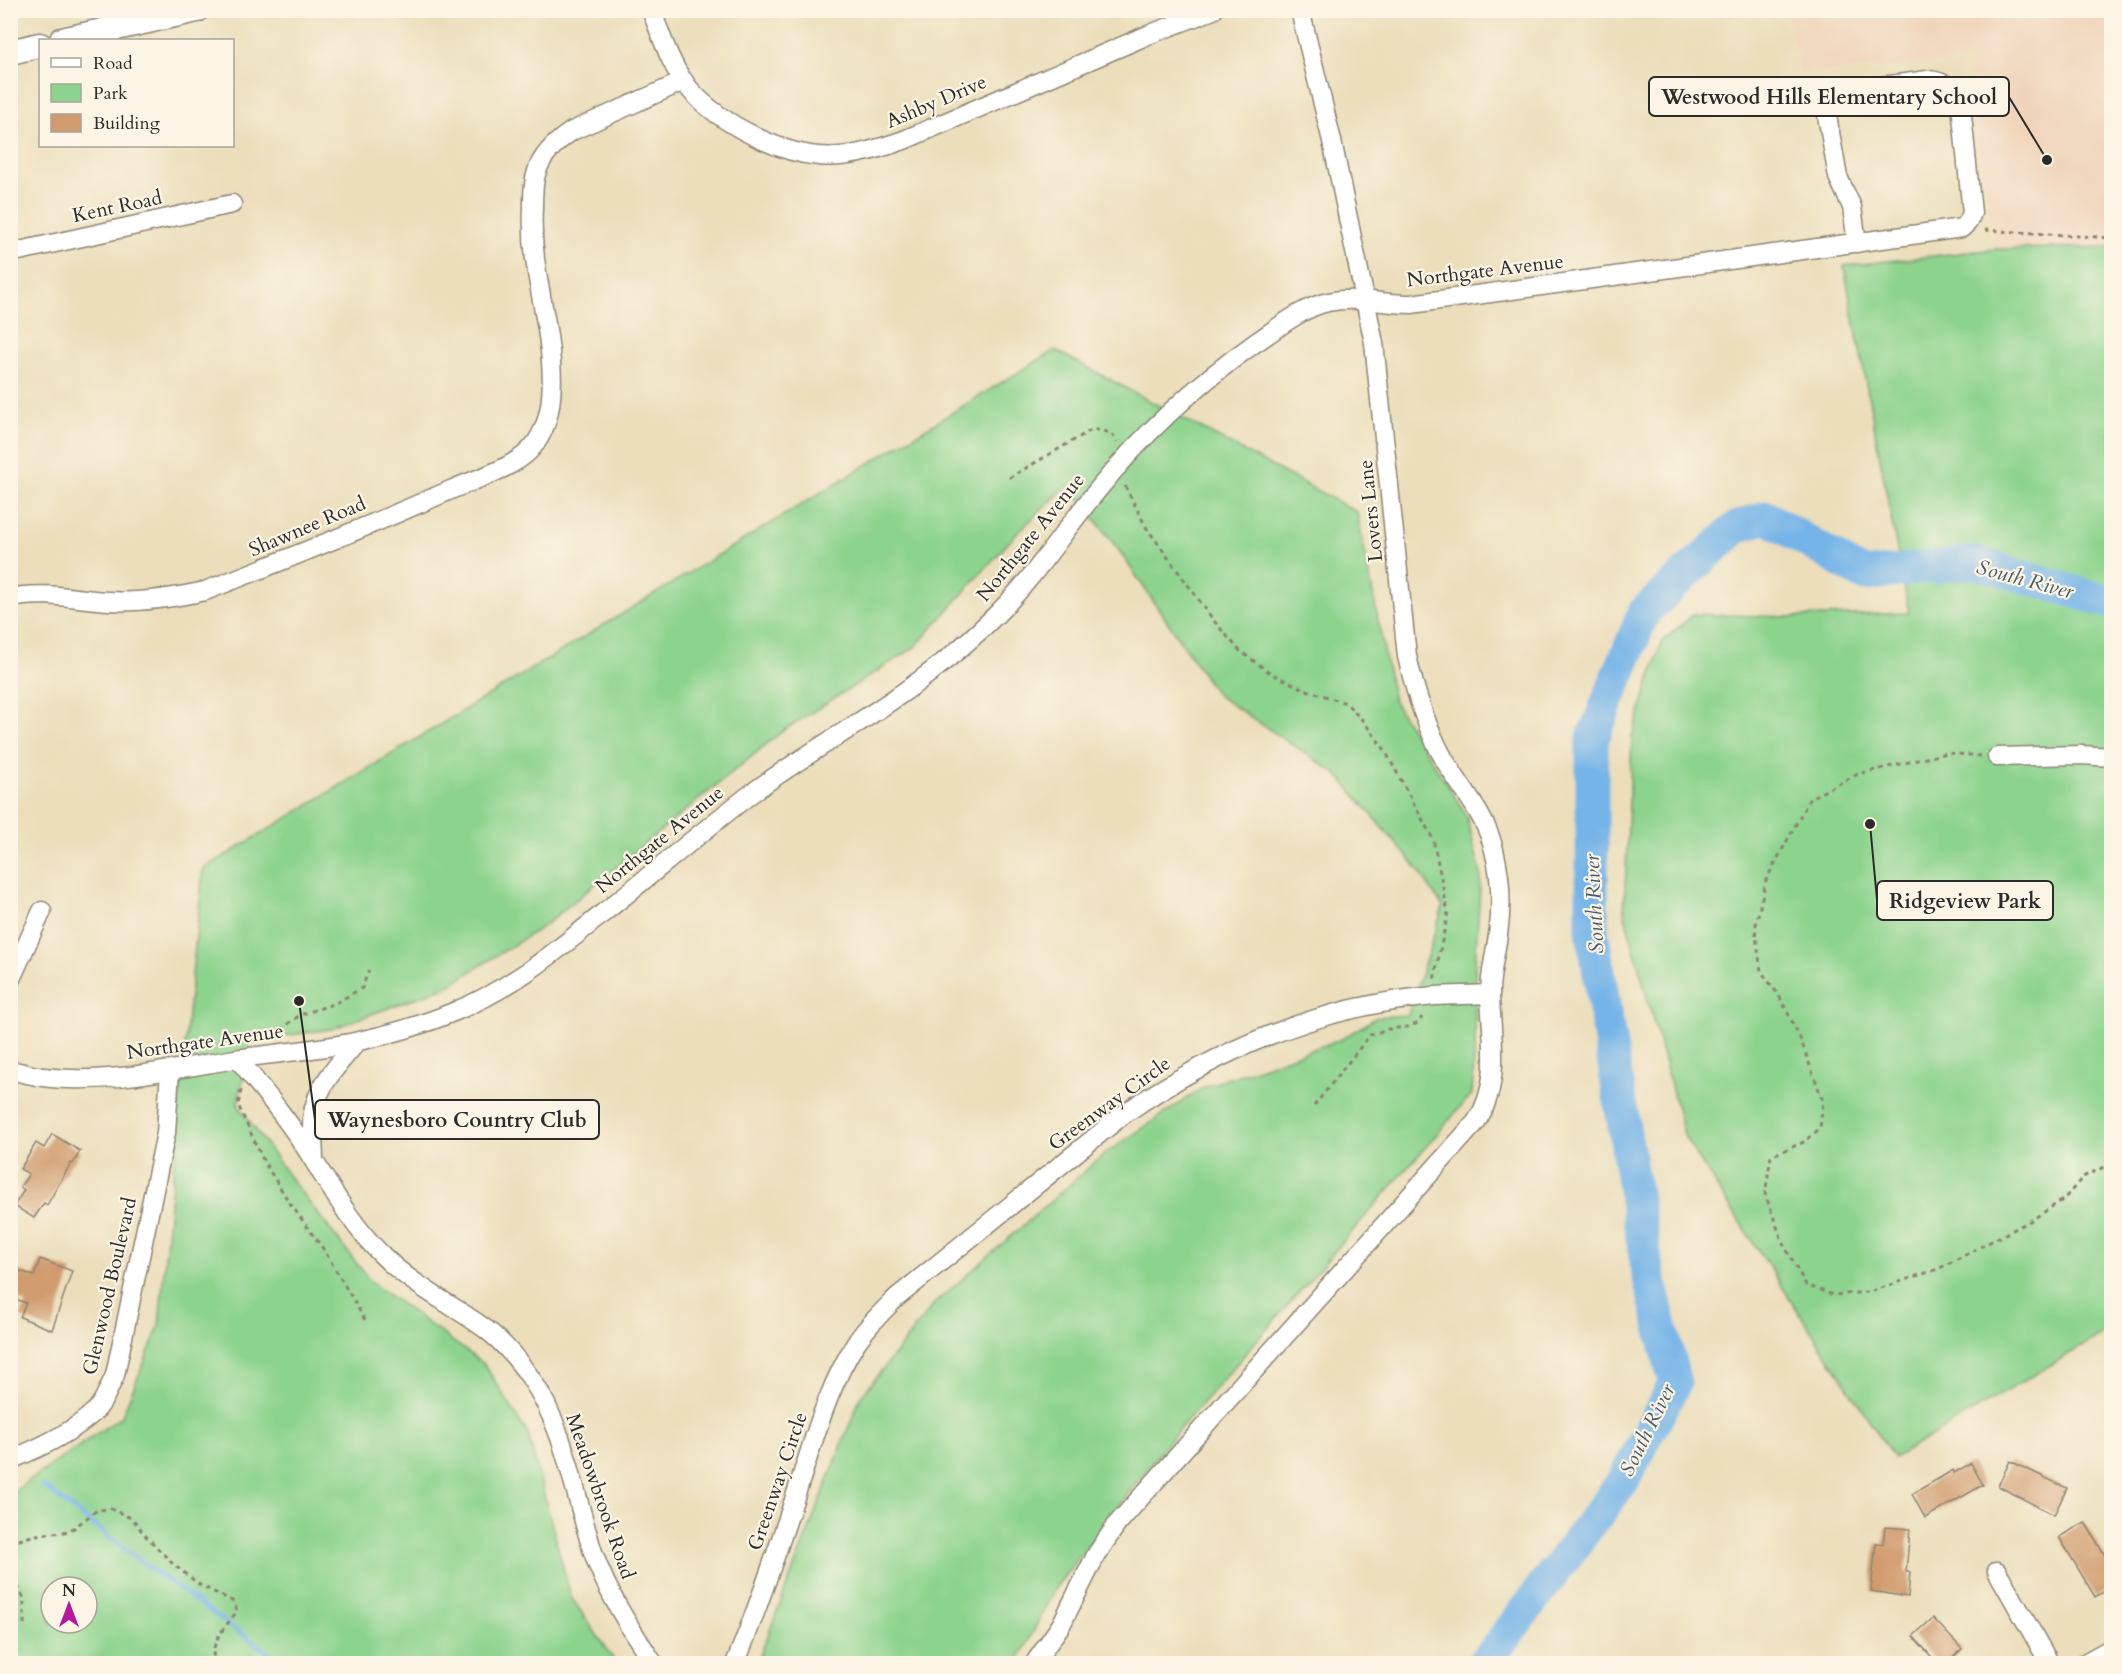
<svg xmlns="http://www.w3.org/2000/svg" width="2122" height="1674" viewBox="0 0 2122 1674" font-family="Cardo,serif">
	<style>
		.built { fill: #f0d5bc }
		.green { fill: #8cd38d; stroke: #5c7f5c; stroke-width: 1.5; fill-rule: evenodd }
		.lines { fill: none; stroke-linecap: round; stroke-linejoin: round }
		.stream { stroke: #75b4e8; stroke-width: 5 }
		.river { stroke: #75b4e8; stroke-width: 33 }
		.building { fill: #d09c6e }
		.minor-casing { stroke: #8c8473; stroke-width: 21 }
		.major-casing { stroke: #8c8473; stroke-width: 27 }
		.path { stroke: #8c8473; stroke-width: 3; stroke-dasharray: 4.5 4.5; stroke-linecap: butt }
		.minor { stroke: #fff; stroke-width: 18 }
		.major { stroke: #fff; stroke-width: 24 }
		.labels { text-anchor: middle; stroke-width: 4.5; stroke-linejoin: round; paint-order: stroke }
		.street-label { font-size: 20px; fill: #2b2b2b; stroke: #fcf5e5 }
		.water-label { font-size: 21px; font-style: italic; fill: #455b6d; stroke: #fcf5e5 }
		.leader { fill: none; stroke: #2b2b2b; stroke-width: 2 }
		.callout-dot { fill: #2b2b2b; stroke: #fcf5e5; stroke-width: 2 }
		.callout { fill: #fcf5e5; stroke: #2b2b2b; stroke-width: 2 }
		.callout-label { font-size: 21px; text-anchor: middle; font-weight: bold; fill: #2b2b2b }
	</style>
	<rect width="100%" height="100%" fill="#fcf5e5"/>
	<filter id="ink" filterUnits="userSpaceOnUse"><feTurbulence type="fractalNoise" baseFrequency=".0167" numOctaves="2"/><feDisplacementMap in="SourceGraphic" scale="12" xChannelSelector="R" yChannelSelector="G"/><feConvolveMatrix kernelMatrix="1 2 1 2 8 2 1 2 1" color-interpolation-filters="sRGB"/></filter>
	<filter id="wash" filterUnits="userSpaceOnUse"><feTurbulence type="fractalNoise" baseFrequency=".008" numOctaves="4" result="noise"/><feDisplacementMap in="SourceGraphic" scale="24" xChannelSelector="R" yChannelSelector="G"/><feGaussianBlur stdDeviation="1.35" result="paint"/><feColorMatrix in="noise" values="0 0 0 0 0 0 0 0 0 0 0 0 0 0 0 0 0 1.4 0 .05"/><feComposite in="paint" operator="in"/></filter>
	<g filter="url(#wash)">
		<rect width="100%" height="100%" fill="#ecdebb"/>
		<path class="built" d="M1786 11H2111V247L1995 249 1968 60 1801 73Z"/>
		<g class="green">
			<path d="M2111 247V1329L1894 1458 1685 1138 1624 912 1632 737 1662 641 1694 614 1791 617 1909 613 1844 266 1995 249Z"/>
			<path d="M1055 350 1357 512 1394 702 1466 814 1481 874 1475 963V1044L1472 1094 1163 1448 1056 1587 1017 1663H757L860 1398 934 1304 1103 1155 1204 1087 1342 1039 1377 1017 1408 1015 1443 907 1417 868 1337 774 1217 695 1118 549 1068 485 1018 532 914 648 784 730 544 926 446 987 331 1029 250 1041 238 1105 291 1179 371 1282 484 1364 528 1434 571 1597 616 1663 11 1664 10 1504 17 1489 122 1416 159 1326 180 1092 203 869ZM51 1587H87V1623H51Z"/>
		</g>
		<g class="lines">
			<path class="stream" d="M43 1486 143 1563 284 1664"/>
			<path class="river" d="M1482 1664 1492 1654 1623 1481 1675 1383 1648 1274 1592 930V740L1644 612 1737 527 1766 517 1864 575 1974 562 2112 603"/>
		</g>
		<g id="blocks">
			<g class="building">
				<path d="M52 1134 80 1151 73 1164 71 1163 47 1205 44 1203 34 1218 14 1206 24 1190 20 1187 29 1174 20 1169 36 1143 44 1148Z"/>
				<path d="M40 1259 72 1271 52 1330 20 1317 26 1303 10 1297V1291L18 1270 34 1276Z"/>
				<path d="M2010 1461 2067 1488 2054 1515 1998 1486Z"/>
				<path d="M1971 1463 1983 1485 1925 1518 1912 1494 1953 1470 1954 1473Z"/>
				<path d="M2085 1522 2112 1567V1587L2095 1597 2059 1537Z"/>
				<path d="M1885 1527 1910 1529 1906 1572H1910L1908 1597 1871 1591 1876 1543 1883 1544Z"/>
				<path d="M1933 1618 1962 1649 1946 1664H1938L1913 1636Z"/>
			</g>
		</g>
	</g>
	<g filter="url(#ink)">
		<use href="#blocks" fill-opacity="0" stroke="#8c8473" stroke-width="1.5"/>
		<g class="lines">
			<g class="minor-casing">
				<g id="minor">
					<path d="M651 10C661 34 669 61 684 82 710 118 774 152 819 156 847 159 878 149 904 140L1148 35 1213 10"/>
					<path d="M10 253 232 204"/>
					<path d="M10 598C43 591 76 599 108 601 141 603 173 598 205 591 288 559 371 525 453 489 476 479 513 468 530 450 571 407 543 318 536 266 533 246 532 226 533 207 533 194 533 182 537 171 543 153 557 141 572 131L684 81"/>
					<path d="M1997 757 2081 755 2112 757"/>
					<path d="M10 981 42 911"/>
					<path d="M238 1059C265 1092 292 1125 314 1161 334 1193 353 1226 380 1253 411 1285 452 1304 487 1330 504 1343 518 1360 530 1377 566 1429 574 1494 593 1552 607 1593 630 1628 654 1664"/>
					<path d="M10 1070C21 1072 32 1076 43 1077 105 1085 174 1069 235 1059 276 1053 319 1050 359 1041 392 1034 425 1024 456 1011 513 987 554 953 602 914 652 874 701 832 752 793 806 753 866 721 919 681 946 661 972 639 996 615 1034 578 1062 533 1096 492 1142 435 1196 385 1255 343 1278 328 1301 308 1328 302 1356 296 1383 304 1411 304L1962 228 1968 222 1972 213 1961 105C1955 89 1945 81 1928 80L1837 92 1830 97 1826 110 1838 177 1852 207 1857 243"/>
					<path d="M314 1161C314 1150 313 1139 312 1128 310 1093 336 1067 357 1042"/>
					<path d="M10 1460C37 1449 77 1430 97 1409 105 1400 110 1386 115 1375L166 1133 170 1070"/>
					<path d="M1997 1571 2050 1664"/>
					<path d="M735 1664C757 1610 776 1555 794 1500 812 1447 826 1390 856 1343 867 1326 882 1312 896 1298L1124 1114C1216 1050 1322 1005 1435 996 1453 995 1472 995 1490 994"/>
					<path d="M1034 1664 1061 1625 1096 1555 1117 1524 1476 1122C1501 1085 1492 1041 1490 998 1489 977 1495 957 1498 935 1502 907 1501 877 1494 850 1486 815 1461 789 1444 759 1426 727 1415 692 1407 656L1374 343 1332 141 1300 10"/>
					<path d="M2083 1664 2112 1648"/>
				</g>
			</g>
			<g class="major-casing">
				<g id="major">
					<path d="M62 40 197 10"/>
					<path d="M10 52 40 45"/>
				</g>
			</g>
			<g class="path">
				<path d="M1985 230 2112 238"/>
				<path d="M1009 478 1093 429 1111 433 1117 442"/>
				<path d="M1125 486 1146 527 1214 621 1240 651 1272 674 1304 689 1346 703 1364 722 1383 747 1433 839 1448 912 1434 980"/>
				<path d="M1981 756 1947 753 1858 774 1810 798 1766 880 1755 929 1761 971 1780 997 1800 1038 1823 1101 1820 1128 1806 1141 1771 1156 1765 1194 1783 1243 1806 1285 1833 1295 1869 1292 1938 1269 2030 1221 2064 1199 2083 1177 2112 1163"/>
				<path d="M273 1035 300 1015 336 1003 362 988 369 970"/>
				<path d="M241 1090 238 1105 264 1162 289 1202 324 1250 365 1320"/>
				<path d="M1314 1106 1370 1035 1388 1029 1408 1027 1418 1023 1422 1017"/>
				<path d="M10 1543 35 1535 64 1532 74 1528 97 1510 111 1509 133 1519 144 1534 174 1565 200 1585 234 1602 237 1611C224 1630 210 1639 214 1664"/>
				<path d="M10 1569 24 1599V1624"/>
			</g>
			<use href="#minor" class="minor"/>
			<use href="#major" class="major"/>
		</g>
	</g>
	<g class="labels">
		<g class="street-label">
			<text transform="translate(936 101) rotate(-23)" y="7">Ashby Drive</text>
			<text transform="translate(117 206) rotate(-12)" y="7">Kent Road</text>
			<text transform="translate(1485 270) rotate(-7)" y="7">Northgate Avenue</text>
			<text transform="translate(1370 511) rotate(-96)" y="7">Lovers Lane</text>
			<text transform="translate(307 526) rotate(-23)" y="7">Shawnee Road</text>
			<text transform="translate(1030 537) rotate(-51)" y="7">Northgate Avenue</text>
			<text transform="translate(659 839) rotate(-39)" y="7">Northgate Avenue</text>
			<text transform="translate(205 1041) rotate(-8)" y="7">Northgate Avenue</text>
			<text transform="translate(1109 1103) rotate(-36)" y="7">Greenway Circle</text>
			<text transform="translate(109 1286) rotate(-77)" y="7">Glenwood Boulevard</text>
			<text transform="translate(777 1481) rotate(-71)" y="7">Greenway Circle</text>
			<text transform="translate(601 1496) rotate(71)" y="7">Meadowbrook Road</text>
		</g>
		<g class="water-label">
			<text transform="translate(2025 579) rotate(15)" y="7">South River</text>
			<text transform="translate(1594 904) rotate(-93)" y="7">South River</text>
			<text transform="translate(1647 1430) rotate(-64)" y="7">South River</text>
		</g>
	</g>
	<path class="leader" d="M2047 160L2009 97M1870 824L1877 900M299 1001L315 1120"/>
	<g class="callout-dot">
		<circle cx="2047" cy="160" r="6"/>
		<circle cx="1870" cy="824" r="6"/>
		<circle cx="299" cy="1001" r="6"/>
	</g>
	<g class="callout">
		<rect x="1649" y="77" width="360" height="39" rx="6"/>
		<rect x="1877" y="881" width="176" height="39" rx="6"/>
		<rect x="315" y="1100" width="284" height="39" rx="6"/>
	</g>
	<g class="callout-label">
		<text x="1829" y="104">Westwood Hills Elementary School</text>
		<text x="1965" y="908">Ridgeview Park</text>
		<text x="457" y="1127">Waynesboro Country Club</text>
	</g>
	<rect width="2122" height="1674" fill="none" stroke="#fcf5e5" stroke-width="36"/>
	<rect x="39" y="39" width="195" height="108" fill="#fcf5e5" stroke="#a8a49b" stroke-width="1.5"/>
	<rect x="51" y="58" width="30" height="9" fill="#ffffff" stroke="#a8a49b" stroke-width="1.5"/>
	<text x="93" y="69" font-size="18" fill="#2b2b2b">Road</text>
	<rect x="51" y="84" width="30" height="18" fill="#8cd38d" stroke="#a8a49b" stroke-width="1.5"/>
	<text x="93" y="99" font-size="18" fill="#2b2b2b">Park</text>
	<rect x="51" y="114" width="30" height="18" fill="#d09c6e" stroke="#a8a49b" stroke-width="1.5"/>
	<text x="93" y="129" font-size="18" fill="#2b2b2b">Building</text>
	<g transform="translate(69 1605)"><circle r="28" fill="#fcf5e5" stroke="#a8a49b" stroke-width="1.5"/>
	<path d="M0-4.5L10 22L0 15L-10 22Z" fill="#b5179e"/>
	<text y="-9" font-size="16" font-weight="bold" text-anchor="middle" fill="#2b2b2b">N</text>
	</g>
</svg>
